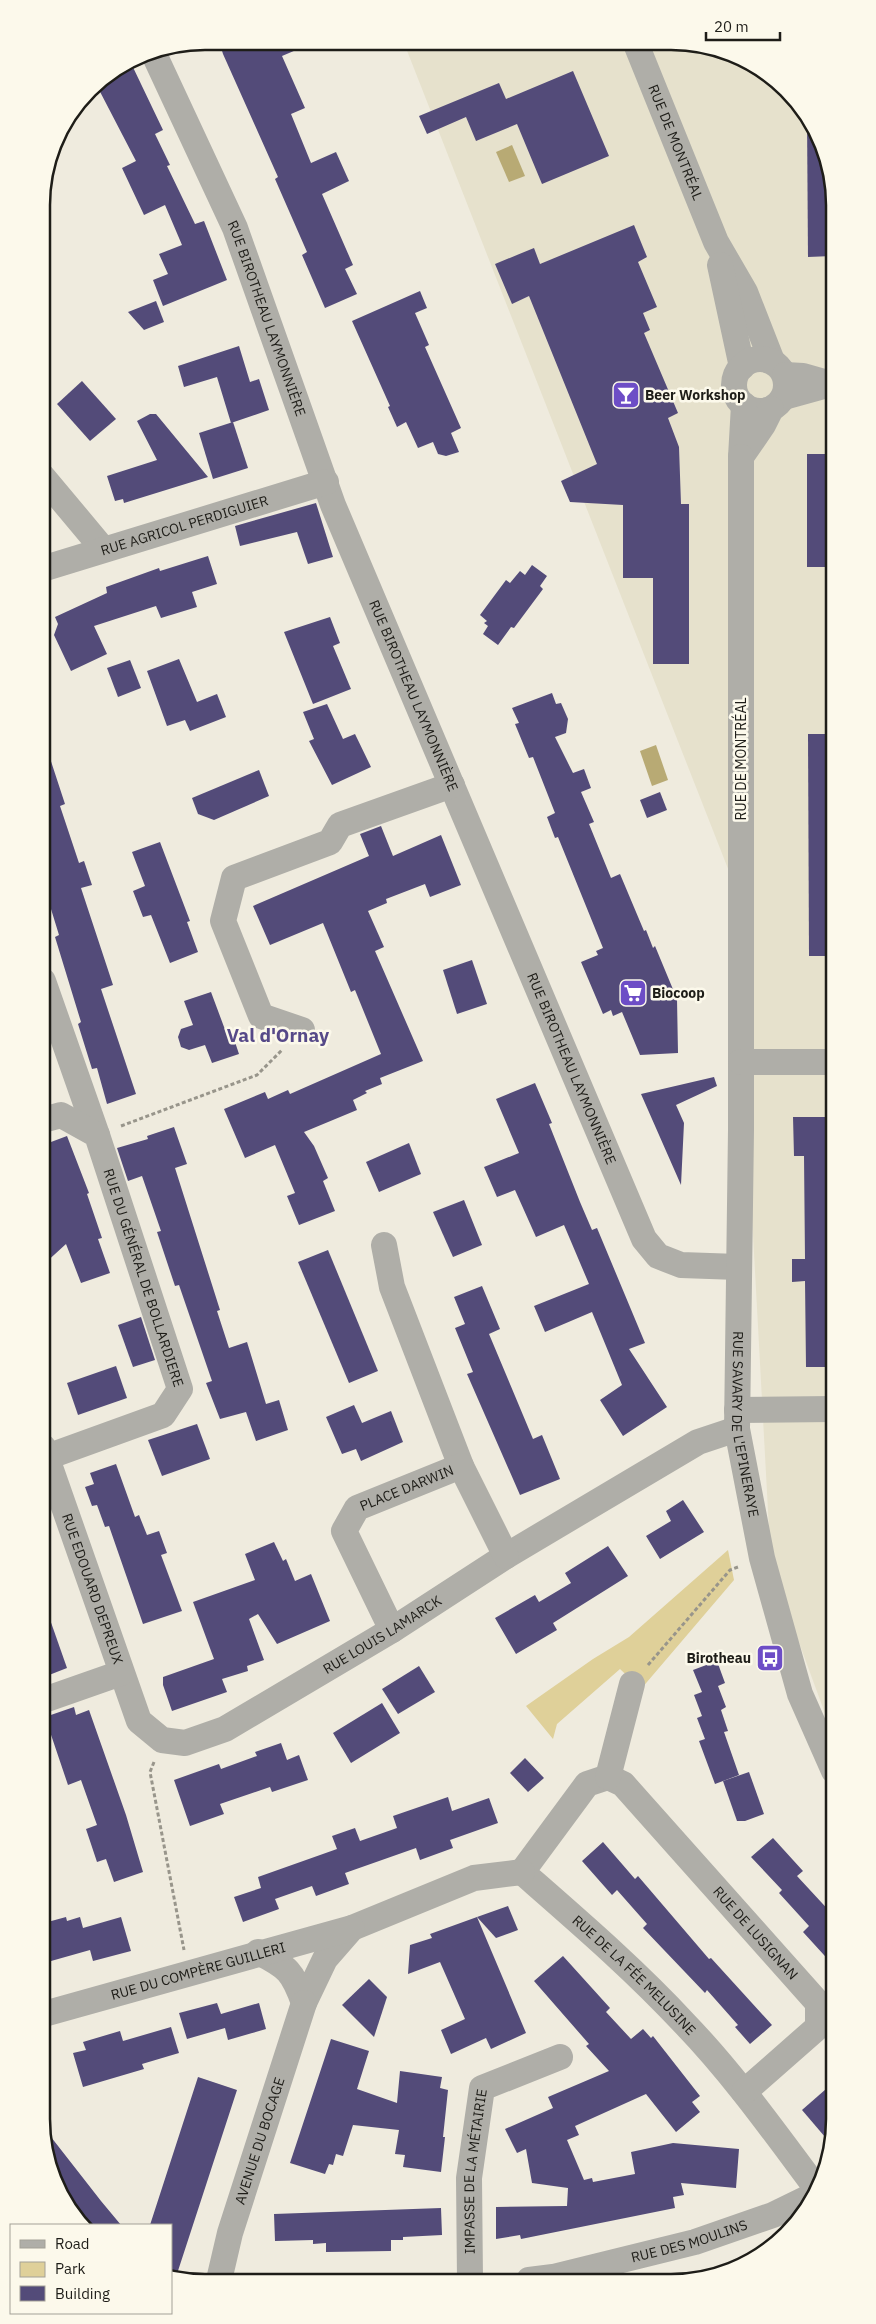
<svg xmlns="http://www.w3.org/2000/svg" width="876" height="2324" viewBox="0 0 876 2324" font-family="'IBM Plex Sans',sans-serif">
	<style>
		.built { fill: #e6e1cc }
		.green { fill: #dfd099 }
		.water { fill: #b8aa74 }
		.building { fill: #534b79 }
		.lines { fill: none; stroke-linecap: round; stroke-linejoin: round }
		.path { stroke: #98958b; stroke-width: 3; stroke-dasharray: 4 2.5; stroke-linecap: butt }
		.minor { stroke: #afaea8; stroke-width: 26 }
		.labels { text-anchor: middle; stroke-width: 5; stroke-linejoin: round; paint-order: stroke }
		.street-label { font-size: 14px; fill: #1e1d18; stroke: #fcf9eb }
		.poi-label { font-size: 14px; font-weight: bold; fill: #1e1d18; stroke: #fcf9eb; text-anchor: start }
		.district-label { font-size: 19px; font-weight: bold; fill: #564988; stroke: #fcf9eb }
		.rim { fill: none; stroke: #1e1d18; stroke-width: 2.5 }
	</style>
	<rect width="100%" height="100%" fill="#efebde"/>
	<path class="built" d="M404 43 703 44 753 63 787 89 813 123 832 173 834 1738 771 1566 734 884Z"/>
	<path class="green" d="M728 1550 734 1580 641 1689 620 1669 557 1724 553 1739 526 1706 593 1659 629 1637Z"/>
	<g class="water">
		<path d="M512 145 525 176 509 182 496 152Z"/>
		<path d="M656 745 668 780 652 786 640 751Z"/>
	</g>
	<g class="building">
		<path d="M219 41 315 42 282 56 305 108 291 114 311 163 336 152 349 181 322 194 353 265 345 269 357 294 325 308 302 255 307 252 275 179 278 177 223 54Z"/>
		<path d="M130 61 163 130 155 134 170 165 167 166 195 224 204 221 227 280 163 306 153 280 168 274 159 254 182 245 165 205 144 215 122 168 136 161 96 84Z"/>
		<path d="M573 71 609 156 542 184 517 124 476 141 466 117 427 134 419 116 499 83 506 99Z"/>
		<path d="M807 116 813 123 832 173V256L808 257Z"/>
		<path d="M634 225 647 257 638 262 657 307 643 313 650 330 644 333 678 413 668 418 679 447 681 504H689V664H653V578H623V505L570 502 561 481 597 464 529 296 512 304 495 264 534 248 540 264Z"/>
		<path d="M420 291 427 308 415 313 429 345 425 347 461 428 451 433 459 452 446 456 438 454 433 442 418 448 406 422 397 427 388 407 390 406 352 321Z"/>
		<path d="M156 301 164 322 144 330 128 312Z"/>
		<path d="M239 346 250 382 259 379 269 410 231 423 217 377 184 387 178 366Z"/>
		<path d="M82 381 116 419 90 441 57 404Z"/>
		<path d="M150 414H156L208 477 124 503 123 499 115 501 107 476 157 460 137 421Z"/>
		<path d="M233 422 248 468 213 479 199 433Z"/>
		<rect x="807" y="454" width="25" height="113"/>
		<path d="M316 503 333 557 308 564 297 532 240 546 235 526Z"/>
		<path d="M208 556 217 584 192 592 197 607 161 618 156 606 94 626 107 654 71 671 54 635 58 624 55 617 107 593 106 587 159 568 160 571Z"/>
		<path d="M532 565 547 576 540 586 543 589 514 628 511 627 498 645 483 634 488 626 484 623 487 621 480 615 506 580 510 583 520 571 525 575Z"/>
		<path d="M330 617 340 643 333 646 351 689 313 704 284 632Z"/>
		<path d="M179 659 197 702 217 694 226 717 190 731 185 720 167 726 147 671Z"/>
		<path d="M130 660 141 688 118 697 107 668Z"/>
		<path d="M552 693 556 704 561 703 568 719 566 733 555 737 573 773 584 769 591 788 581 792 594 822 589 824 611 878 620 874 644 931 646 930 653 948 655 946 677 999 678 1053 640 1055 622 1012 613 1016 611 1010 603 1014 581 962 598 955 596 951 603 948 558 837 555 838 547 817 555 813 533 757 529 758 515 724 519 723 512 708Z"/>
		<path d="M327 704 343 739 355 734 371 767 332 785 309 741 314 739 303 712Z"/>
		<path d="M808 734H832L833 956H809Z"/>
		<path d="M46 746 65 804 60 806 79 863 84 861 92 885 81 888 113 985 101 989 136 1094 107 1104 97 1068 92 1069 78 1024 81 1022 55 937 59 935 43 883V874L50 871 45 856 51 854 43 834 42 747Z"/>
		<path d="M259 770 269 796 214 820 198 814 192 798Z"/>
		<path d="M660 792 667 810 647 818 640 800Z"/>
		<path d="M381 826 393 856 441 835 461 885 430 897 425 884 386 899 387 903 368 911 384 947 375 951 423 1061 380 1078 382 1084 365 1091 367 1093 353 1100 357 1110 304 1132 314 1146 328 1178 323 1181 335 1211 299 1225 287 1196 295 1193 275 1145 245 1158 224 1109 265 1092 268 1099 288 1090 290 1094 381 1054 355 990 351 992 323 923 270 945 253 906 369 856 360 834Z"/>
		<path d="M160 842 190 921 187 922 198 952 170 963 151 915 143 917 133 891 145 886 132 852Z"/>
		<path d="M472 960 487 1004 457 1014 443 970Z"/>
		<path d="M211 992 227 1035 232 1033 239 1054 212 1063 205 1045 189 1050 181 1047 178 1037 181 1029 193 1025 184 1001Z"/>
		<path d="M714 1077 717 1086 676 1105 684 1123 681 1185 641 1094Z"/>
		<path d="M535 1083 552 1123 549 1124 580 1202 592 1230 597 1228 645 1343 629 1349 667 1407 623 1436 600 1400 622 1385 592 1312 545 1332 534 1306 589 1284 564 1225 536 1237 515 1190 497 1197 484 1167 519 1153 496 1099Z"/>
		<path d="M793 1117H829V1136H833V1367H806L805 1281 792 1282V1259H805L804 1156H794Z"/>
		<path d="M174 1127 187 1164 175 1168 220 1310 217 1311 229 1348 247 1342 266 1404 279 1400 288 1430 256 1441 246 1412 220 1419 206 1383 212 1381 179 1285 175 1286 157 1232 161 1231 142 1176 128 1181 117 1148 148 1139 147 1136Z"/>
		<path d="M67 1136 89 1193 87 1194 102 1238 98 1239 110 1273 81 1283 66 1244 43 1265V1145Z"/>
		<path d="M409 1143 421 1174 379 1192 366 1162Z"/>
		<path d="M464 1200 482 1245 453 1257 433 1212Z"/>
		<path d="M328 1250 378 1371 349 1383 298 1262Z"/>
		<path d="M482 1286 500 1329 489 1334 533 1439 542 1435 560 1479 520 1495 467 1374 473 1372 455 1328 465 1324 454 1297Z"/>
		<path d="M141 1317 155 1360 133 1367 118 1325Z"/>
		<path d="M116 1366 127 1398 78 1415 67 1383Z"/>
		<path d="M354 1405 362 1423 391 1411 403 1442 361 1461 356 1449 342 1454 326 1417Z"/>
		<path d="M197 1424 210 1459 162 1476 148 1440Z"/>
		<path d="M116 1464 135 1517 139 1515 147 1535 159 1531 167 1553 161 1555 182 1611 143 1624 109 1526 105 1527 97 1505 92 1506 85 1487 94 1484 90 1473Z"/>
		<path d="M683 1500 704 1532 660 1559 646 1536 671 1521 666 1511Z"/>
		<path d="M274 1542 283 1561 286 1559 295 1581 311 1574 330 1621 277 1644 258 1614 249 1619 264 1660 247 1666 248 1671 222 1679 227 1692 172 1711 163 1685V1677L214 1659 193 1602 255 1580 245 1554Z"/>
		<path d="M608 1546 628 1576 553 1623 557 1630 516 1654 495 1618 535 1595 539 1602 571 1583 565 1573Z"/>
		<path d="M47 1611 67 1668 44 1677V1612Z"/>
		<path d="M717 1661 725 1683 718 1686 726 1707 721 1710 728 1731 724 1732 739 1775 715 1784 699 1741 705 1739 697 1718 702 1716 694 1695 702 1692 693 1670Z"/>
		<path d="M419 1666 435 1692 398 1714 382 1689Z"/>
		<path d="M382 1703 400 1733 351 1763 333 1733Z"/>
		<path d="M74 1707 76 1715 89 1710 126 1815 143 1872 114 1882 106 1859 97 1862 86 1829 97 1825 81 1780 68 1785 45 1717Z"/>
		<path d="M281 1743 287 1760 299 1755 308 1780 272 1792 270 1787 220 1804 224 1814 190 1826 174 1780 219 1764 221 1769 257 1756 255 1752Z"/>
		<path d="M525 1758 544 1778 528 1792 510 1773Z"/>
		<path d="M749 1772 764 1814 745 1821H737L723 1781Z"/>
		<path d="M448 1797 452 1811 489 1798 498 1823 450 1840 453 1848 420 1860 416 1848 345 1873 349 1884 316 1896 312 1886 275 1899 279 1909 243 1922 234 1897 261 1888 258 1877 337 1849 332 1836 355 1828 360 1841 397 1828 393 1816Z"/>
		<path d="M773 1838 803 1871 797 1876 834 1916V1966L803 1932 809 1926 779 1893 782 1890 751 1857Z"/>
		<path d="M603 1842 635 1879 638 1876 650 1890 709 1959 711 1958 772 2025 750 2044 735 2027 738 2025 707 1990 705 1993 643 1928 647 1924 617 1890 612 1895 582 1861Z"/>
		<path d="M508 1906 518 1930 496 1938 477 1917Z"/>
		<path d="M66 1917 67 1921 80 1917 83 1928 121 1917 131 1951 93 1961 90 1950 44 1963V1923Z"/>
		<path d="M477 1917 526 2033 491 2049 486 2038 451 2054 441 2030 465 2019 440 1962 408 1974 410 1945 432 1938 430 1934Z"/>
		<path d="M563 1956 610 2008 606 2012 631 2039 643 2029 651 2038 653 2036 700 2096 692 2102 700 2112 676 2132 646 2094 575 2126 579 2135 567 2140 584 2180 592 2178 593 2182 635 2174 631 2152 673 2143 739 2149 736 2188 681 2183 684 2195 673 2197 675 2208 521 2239 520 2235 496 2239V2207L567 2206 568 2188 532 2183 526 2149 517 2153 505 2129 553 2108 548 2097 609 2071 586 2046 589 2044 534 1981Z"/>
		<path d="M369 1979 387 1997 374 2037 342 2005Z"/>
		<path d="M217 2003 221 2014 259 2003 266 2029 228 2040 225 2028 187 2039 179 2013Z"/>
		<path d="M171 2027 179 2053 142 2064 144 2069 83 2087 73 2053 86 2050 83 2042 120 2031 123 2041Z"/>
		<path d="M331 2039 369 2051 357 2089 397 2103 400 2071 442 2077 440 2088 448 2090 443 2137H445L441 2172 403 2167 405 2155 395 2154 399 2130 353 2125 343 2156 336 2154 333 2165 329 2164 325 2174 290 2163Z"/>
		<path d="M198 2077 237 2090 175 2280H174L171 2279V2225H150Z"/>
		<path d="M834 2082V2129L831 2144 802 2110Z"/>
		<path d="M44 2128 101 2201 121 2225H82L63 2201 44 2151Z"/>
		<path d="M441 2208 442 2235 403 2237V2240H391V2251L326 2252V2243L313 2244V2240L275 2241 274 2214Z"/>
	</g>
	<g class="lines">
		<g class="path">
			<path d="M121 1126 257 1075 282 1050"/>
			<path d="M648 1665 730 1570 738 1567"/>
			<path d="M154 1762 150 1772 184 1950"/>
		</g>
		<g class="minor">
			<path id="s1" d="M636 44 716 242 745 292 772 361"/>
			<path id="s2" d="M153 52 235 228 333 505 644 1239 658 1256 681 1265 738 1267"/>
			<path d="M720 265 742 367"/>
			<circle cx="760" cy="385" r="26"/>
			<path d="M784 397 831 384 803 376 785 375"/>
			<path d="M744 405 741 457 763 425 771 409"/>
			<path id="s3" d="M741 457V1130L737 1429 762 1558 800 1694 834 1771"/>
			<path d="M42 476 103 549"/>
			<path id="s4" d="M42 569 326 482"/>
			<path d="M43 981 97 1135"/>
			<path d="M302 1030 261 1016 223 921 234 878 330 842 340 825 452 785"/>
			<path d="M741 1062H833"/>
			<path id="s5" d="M43 1120 61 1115 97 1135 180 1389 163 1415 47 1457"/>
			<path d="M384 1245 392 1287 461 1466"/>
			<path d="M737 1410 833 1409"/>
			<path id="s6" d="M43 1447 139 1721 162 1740 185 1743 225 1729 392 1630 506 1556 698 1442 737 1429"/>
			<path id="s7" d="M392 1630 344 1531 357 1508 461 1466 506 1556"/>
			<path d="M44 1700 121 1673"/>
			<path id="s8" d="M608 1777 587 1784 522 1872C578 1921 634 1969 685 2024 734 2075 775 2133 817 2189"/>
			<path id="s9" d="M608 1777 623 1784 818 2003V2027L744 2092"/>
			<path d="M608 1777 632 1684"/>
			<path d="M258 1952C288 1967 293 1972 304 2003L325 1959 352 1928 474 1878 522 1872"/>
			<path id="s10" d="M44 2014 352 1928"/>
			<path id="s11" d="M219 2280 230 2233 304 2003"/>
			<path id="s12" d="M470 2280 469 2178 482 2088 560 2057"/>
			<path id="s13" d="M529 2280 553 2277 695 2242 773 2215 814 2195"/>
		</g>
	</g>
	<defs>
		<g id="bar-square" transform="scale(1.4375)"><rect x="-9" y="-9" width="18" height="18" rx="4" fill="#6d4dc6" stroke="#fcf9eb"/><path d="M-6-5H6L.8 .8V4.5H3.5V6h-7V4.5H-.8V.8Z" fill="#fff"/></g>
		<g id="supermarket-square" transform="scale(1.4375)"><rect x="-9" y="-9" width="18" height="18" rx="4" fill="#6d4dc6" stroke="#fcf9eb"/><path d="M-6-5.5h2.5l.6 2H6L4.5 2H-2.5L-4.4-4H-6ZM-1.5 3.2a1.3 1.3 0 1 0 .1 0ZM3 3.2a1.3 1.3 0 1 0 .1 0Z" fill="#fff"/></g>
		<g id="bus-square" transform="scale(1.4375)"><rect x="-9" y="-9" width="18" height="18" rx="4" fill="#6d4dc6" stroke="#fcf9eb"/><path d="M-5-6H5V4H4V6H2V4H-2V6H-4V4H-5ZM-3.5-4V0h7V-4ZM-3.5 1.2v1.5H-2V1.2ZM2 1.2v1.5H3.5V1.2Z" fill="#fff"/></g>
	</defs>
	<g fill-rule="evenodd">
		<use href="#bar-square" x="626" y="395"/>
		<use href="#supermarket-square" x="633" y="993"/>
		<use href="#bus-square" x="770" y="1658"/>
	</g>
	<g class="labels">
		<g class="street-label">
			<text dy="5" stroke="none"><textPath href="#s1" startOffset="106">RUE DE MONTRÉAL</textPath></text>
			<text dy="5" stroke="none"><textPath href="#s2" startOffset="290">RUE BIROTHEAU LAYMONNIÈRE</textPath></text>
			<text dy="5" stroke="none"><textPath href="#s4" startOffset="149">RUE AGRICOL PERDIGUIER</textPath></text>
			<text dy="5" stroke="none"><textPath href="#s2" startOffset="695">RUE BIROTHEAU LAYMONNIÈRE</textPath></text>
			<text transform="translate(741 759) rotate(-90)" y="5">RUE DE MONTRÉAL</text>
			<text dy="5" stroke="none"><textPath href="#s2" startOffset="1100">RUE BIROTHEAU LAYMONNIÈRE</textPath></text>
			<text dy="5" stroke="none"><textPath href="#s5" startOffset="210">RUE DU GÉNÉRAL DE BOLLARDIERE</textPath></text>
			<text dy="5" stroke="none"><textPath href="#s3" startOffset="968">RUE SAVARY DE L'EPINERAYE</textPath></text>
			<text dy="5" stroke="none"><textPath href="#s7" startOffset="190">PLACE DARWIN</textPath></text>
			<text dy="5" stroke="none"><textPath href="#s6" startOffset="150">RUE EDOUARD DEPREUX</textPath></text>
			<text dy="5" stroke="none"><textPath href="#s6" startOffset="569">RUE LOUIS LAMARCK</textPath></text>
			<text dy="5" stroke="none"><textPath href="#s9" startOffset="216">RUE DE LUSIGNAN</textPath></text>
			<text dy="5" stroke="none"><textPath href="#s10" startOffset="160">RUE DU COMPÈRE GUILLERI</textPath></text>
			<text dy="5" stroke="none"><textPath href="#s8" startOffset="284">RUE DE LA FÉE MELUSINE</textPath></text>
			<text dy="5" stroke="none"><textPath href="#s11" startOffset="145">AVENUE DU BOCAGE</textPath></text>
			<text dy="5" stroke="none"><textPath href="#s12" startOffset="109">IMPASSE DE LA MÉTAIRIE</textPath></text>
			<text dy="5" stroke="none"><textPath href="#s13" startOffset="165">RUE DES MOULINS</textPath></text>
		</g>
		<g class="poi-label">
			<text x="645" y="400">Beer Workshop</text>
			<text x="652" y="998">Biocoop</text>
			<text x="751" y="1663" text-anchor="end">Birotheau</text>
		</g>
		<g class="district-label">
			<text x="278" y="1042">Val d'Ornay</text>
		</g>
	</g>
	<path d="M0 0H876V2324H0ZM205 50H671A155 155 0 0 1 826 205V2119A155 155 0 0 1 671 2274H205A155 155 0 0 1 50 2119V205A155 155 0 0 1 205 50Z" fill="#fcf9eb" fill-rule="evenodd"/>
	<path class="rim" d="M205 50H671A155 155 0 0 1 826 205V2119A155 155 0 0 1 671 2274H205A155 155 0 0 1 50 2119V205A155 155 0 0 1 205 50Z"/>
	<rect x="10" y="2224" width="162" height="90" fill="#fcf9eb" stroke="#a3a197"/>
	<rect x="20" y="2240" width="25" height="8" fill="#afaea8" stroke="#a3a197"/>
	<text x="55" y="2249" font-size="15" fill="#1e1d18">Road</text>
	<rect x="20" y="2262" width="25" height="15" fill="#dfd099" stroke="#a3a197"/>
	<text x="55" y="2274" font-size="15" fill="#1e1d18">Park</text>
	<rect x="20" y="2286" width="25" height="15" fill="#534b79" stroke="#a3a197"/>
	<text x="55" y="2299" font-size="15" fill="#1e1d18">Building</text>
	<path d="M706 32v8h74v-8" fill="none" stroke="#1e1d18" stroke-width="2.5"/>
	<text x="714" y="32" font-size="15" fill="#1e1d18" stroke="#fcf9eb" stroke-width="4" paint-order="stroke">20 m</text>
</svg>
